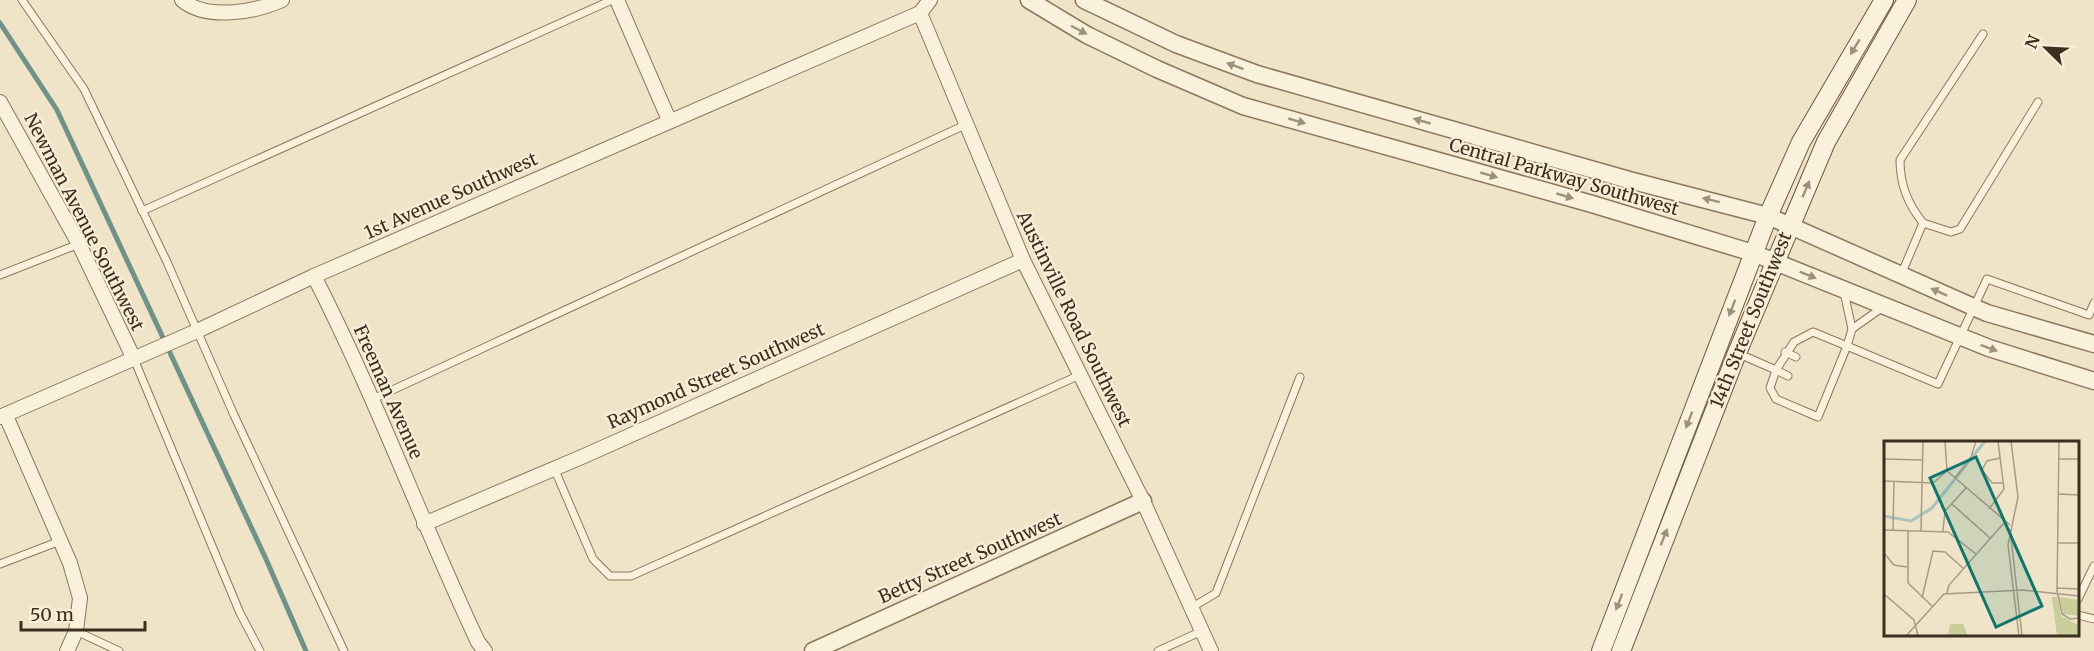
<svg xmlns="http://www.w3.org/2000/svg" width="2094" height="651" viewBox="0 0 2094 651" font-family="Merriweather,serif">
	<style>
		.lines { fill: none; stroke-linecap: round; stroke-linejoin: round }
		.stream { stroke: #6f938a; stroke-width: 5 }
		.service-casing { stroke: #8d765c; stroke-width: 9 }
		.minor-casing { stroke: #8d765c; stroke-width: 16 }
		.tertiary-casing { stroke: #8d765c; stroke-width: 19 }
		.secondary-casing { stroke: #6f573f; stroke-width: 20 }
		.service { stroke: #faf1dc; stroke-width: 7 }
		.minor { stroke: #faf1dc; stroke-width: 14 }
		.tertiary { stroke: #faf1dc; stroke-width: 16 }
		.secondary { stroke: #faf1dc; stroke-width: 18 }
		.oneway { fill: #9c907e }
		.labels { text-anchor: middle; stroke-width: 4.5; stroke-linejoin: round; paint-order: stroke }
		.street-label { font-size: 18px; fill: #3d2e20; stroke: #f7eed8 }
		.inset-river { fill: none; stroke: #a9c4bc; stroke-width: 3 }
		.inset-road { fill: none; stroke: #a89b85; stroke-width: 1.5 }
		.view { fill: #0f766e; fill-opacity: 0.15; stroke: #0f766e; stroke-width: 3 }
		.inset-edge { fill: none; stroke: #3d2e20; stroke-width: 3 }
	</style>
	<rect width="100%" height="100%" fill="#f0e4c8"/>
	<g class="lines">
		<path class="stream" d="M0 23 57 110 266 559 306 651"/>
		<g class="service-casing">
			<g id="service">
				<path d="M22 0 84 89 167 262 234 415 344 651"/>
				<path d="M142 211 612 0"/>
				<path d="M1923 223 1951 232 1960 229 2038 102"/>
				<path d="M0 275 79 244"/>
				<path d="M1901 275 1923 223C1908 204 1900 185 1900 160L1983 34"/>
				<path d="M1844 292 1852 329 1883 307"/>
				<path d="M1785 352 1796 357"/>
				<path d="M1737 353 1776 370 1770 388 1776 399 1818 417 1847 346 1938 384 1987 279 2089 315 2094 303"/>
				<path d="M134 359 240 613 260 651"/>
				<path d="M1788 376 1776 370 1794 342 1813 332 1847 346 1852 329"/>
				<path d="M373 399 965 125"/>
				<path d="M554 468 593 559 610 576H631L1080 375"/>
				<path d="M0 564 60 541"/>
				<path d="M2078 599 2094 566"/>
				<path d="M1191 608 1216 593 1300 377"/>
				<path d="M2078 615 2094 619"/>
				<path d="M76 631 119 651"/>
				<path d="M1158 651 1202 631"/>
			</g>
		</g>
		<g class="minor-casing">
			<g id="minor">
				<path d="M182 0C207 21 255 12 282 0"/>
				<path d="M617 0 669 120"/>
				<path d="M920 13 1023 260 1143 501 1211 651"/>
				<path d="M0 102 79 244 134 359"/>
				<path d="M314 276C375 395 421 521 478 642L485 651"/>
				<path d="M6 416 70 563 80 598 76 631 67 651"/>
				<path d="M0 417 197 331 314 276 920 13 930 0"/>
				<path d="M424 524 584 456 1023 260"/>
			</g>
		</g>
		<g class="tertiary-casing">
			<g id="tertiary">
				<path d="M1029 0 1087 35 1157 69 1243 106 1592 204 1753 253 1989 348 2094 381"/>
				<path d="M1084 0 1176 44 1257 74 1629 180 1768 216 1987 313 2094 344"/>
				<path d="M813 651 1143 501"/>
			</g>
		</g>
		<g class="secondary-casing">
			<g id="secondary">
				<path d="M1601 651 1768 216 1801 142 1884 0"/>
				<path d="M1621 651 1737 353 1826 142 1907 0"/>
			</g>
		</g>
		<use href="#service" class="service"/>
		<use href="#minor" class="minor"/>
		<use href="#tertiary" class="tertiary"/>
		<use href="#secondary" class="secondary"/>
	</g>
	<defs><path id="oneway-solid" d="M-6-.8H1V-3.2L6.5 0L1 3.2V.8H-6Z" transform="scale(1.5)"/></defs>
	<g class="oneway">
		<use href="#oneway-solid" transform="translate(1079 30) rotate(28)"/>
		<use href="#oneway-solid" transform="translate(1855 47) rotate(121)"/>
		<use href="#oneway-solid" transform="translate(1235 66) rotate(-160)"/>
		<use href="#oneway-solid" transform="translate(1297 121) rotate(16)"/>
		<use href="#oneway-solid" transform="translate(1422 121) rotate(-164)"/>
		<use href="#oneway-solid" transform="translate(1489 175) rotate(16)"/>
		<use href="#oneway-solid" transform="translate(1806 189) rotate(-67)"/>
		<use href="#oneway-solid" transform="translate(1565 196) rotate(16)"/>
		<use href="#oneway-solid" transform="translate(1711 200) rotate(-166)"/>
		<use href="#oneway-solid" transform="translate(1808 275) rotate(22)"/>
		<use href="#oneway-solid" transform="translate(1939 292) rotate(-156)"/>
		<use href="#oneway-solid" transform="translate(1732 308) rotate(111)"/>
		<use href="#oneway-solid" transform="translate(1989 348) rotate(20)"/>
		<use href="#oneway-solid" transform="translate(1689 420) rotate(111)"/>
		<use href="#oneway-solid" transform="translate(1664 537) rotate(-69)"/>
		<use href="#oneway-solid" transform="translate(1619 602) rotate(111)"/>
	</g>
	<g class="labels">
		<g class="street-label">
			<text transform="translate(1564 177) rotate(16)" y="6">Central Parkway Southwest</text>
			<text transform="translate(451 196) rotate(-24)" y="6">1st Avenue Southwest</text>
			<text transform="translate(84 222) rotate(63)" y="6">Newman Avenue Southwest</text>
			<text transform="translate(1074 319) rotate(64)" y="6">Austinville Road Southwest</text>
			<text transform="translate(1751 320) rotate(-68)" y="6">14th Street Southwest</text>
			<text transform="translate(716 376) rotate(-24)" y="6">Raymond Street Southwest</text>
			<text transform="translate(388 392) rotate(66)" y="6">Freeman Avenue</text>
			<text transform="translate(970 558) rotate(-24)" y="6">Betty Street Southwest</text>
		</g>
	</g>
	<g transform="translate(1884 441)">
		<rect width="195" height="195" fill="#f0e4c8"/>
		<path d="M168 156H173L177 175 194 184 195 195H173ZM175 156 195 159V175L179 173ZM66 183H79L84 195H64Z" fill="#c9cf9b"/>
		<path class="inset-river" d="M0 75 27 80 48 67 101 0"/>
		<path class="inset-road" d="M61 0 63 30 126 84M127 0 134 56 124 104 135 195M175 0 173 150 178 173 186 178 195 177M116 17 103 20 98 29 108 42H119M0 18 38 19M175 18H195M71 37 87 16 92 0M0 40 49 42 63 30M174 53 195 54M68 63 106 97M105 68 120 48 114 0M126 88 138 195M0 89 64 91 92 113M9 89 10 40M24 89V142L48 165M37 90 39 0M59 90 61 70 82 47M173 102H195M0 112 10 124 23 126M173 147 195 148M63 152 65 144 120 82M0 153 30 179 34 195M38 157 49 110 61 111 80 128M22 195 60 153 139 149 195 155"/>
		<path class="view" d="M92 16 158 165 112 186 46 37Z"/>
		<rect width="195" height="195" class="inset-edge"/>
	</g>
	<g transform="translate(2046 48) rotate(294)" stroke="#f7eed8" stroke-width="4.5" paint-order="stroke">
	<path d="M0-4.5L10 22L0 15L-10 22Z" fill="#3d2e20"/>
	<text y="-9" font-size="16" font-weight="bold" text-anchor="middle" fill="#3d2e20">N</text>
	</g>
	<path d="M21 621v9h124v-9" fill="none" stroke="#3d2e20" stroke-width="3"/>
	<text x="30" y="621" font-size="18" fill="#3d2e20" stroke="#f7eed8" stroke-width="4.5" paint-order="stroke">50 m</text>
</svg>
